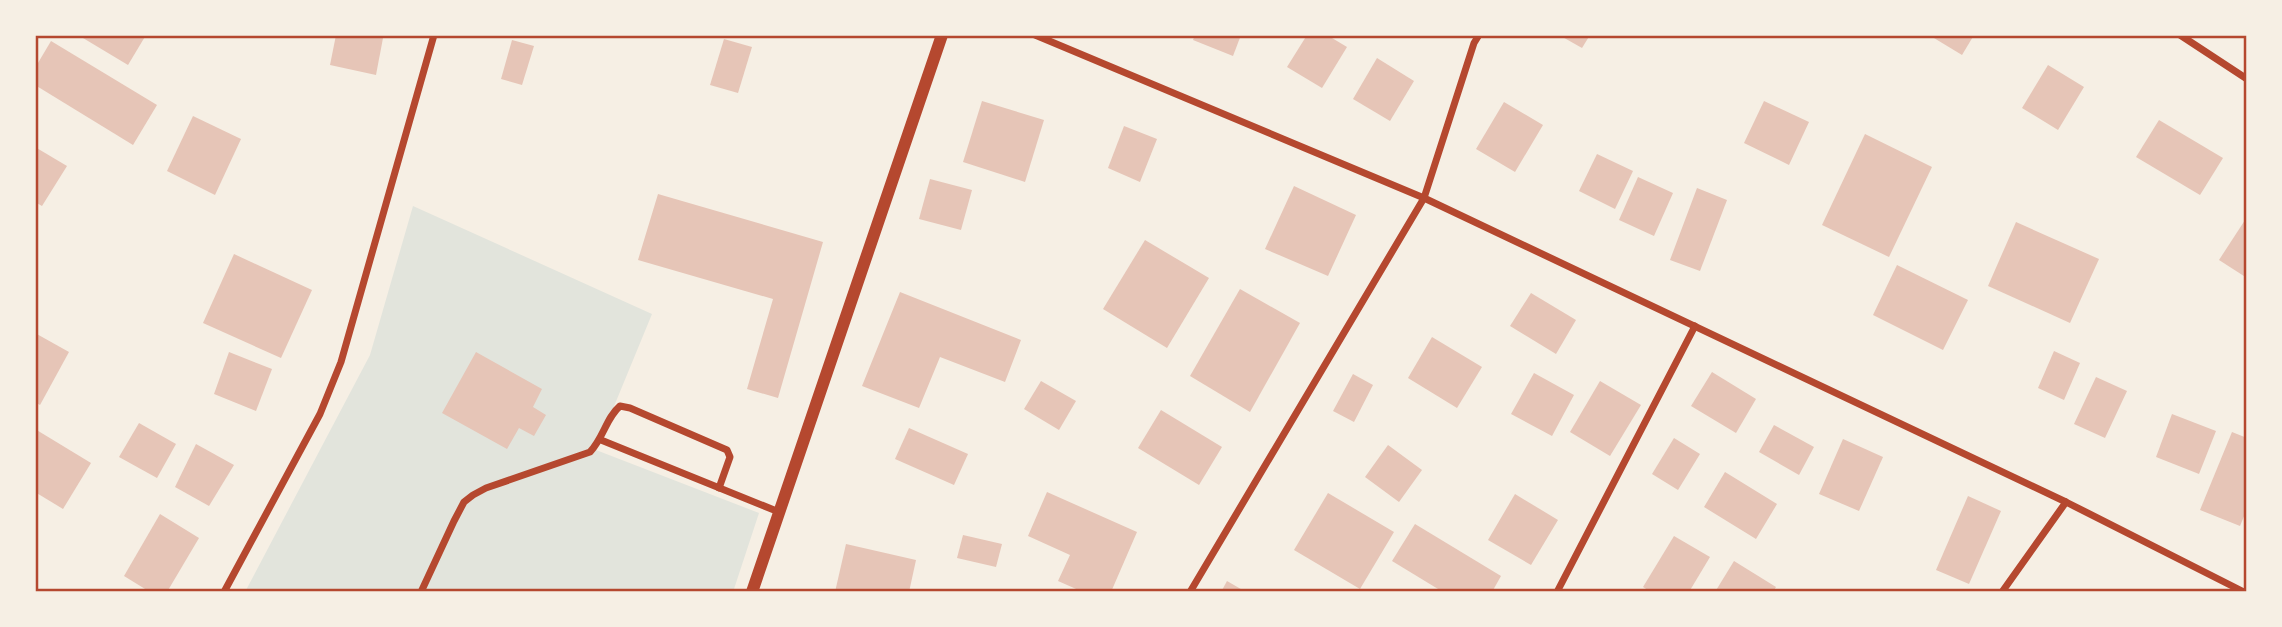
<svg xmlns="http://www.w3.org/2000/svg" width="2282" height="627" viewBox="0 0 2282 627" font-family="Inter,sans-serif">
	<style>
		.green { fill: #e2e4dc }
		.building { fill: #e6c5b7 }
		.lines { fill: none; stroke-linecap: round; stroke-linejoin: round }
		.minor { stroke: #b5482f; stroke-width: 7 }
		.tertiary { stroke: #b5482f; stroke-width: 12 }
		.neatline { fill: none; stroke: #b5482f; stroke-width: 2.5 }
	</style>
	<rect width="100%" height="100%" fill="#f6efe4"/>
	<path class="green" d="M413 206 652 314 596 450 759 513 733 592H245L370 355Z"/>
	<g class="building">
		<path d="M78 35H146L128 65Z"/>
		<path d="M336 35H369L383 38 376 75 330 65Z"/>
		<path d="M1195 35H1241L1233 56 1193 40Z"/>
		<path d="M1307 35H1327L1347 47 1322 88 1287 67Z"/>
		<path d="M1559 35H1590L1582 48Z"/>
		<path d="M1929 35H1974L1962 55Z"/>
		<path d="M724 39 752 47 738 93 710 85Z"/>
		<path d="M512 40 534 46 522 85 501 79Z"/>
		<path d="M51 41 157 105 133 145 35 85V68Z"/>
		<path d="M1377 58 1414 81 1390 121 1353 99Z"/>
		<path d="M2048 65 2084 87 2058 130 2022 108Z"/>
		<path d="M982 101 1044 120 1025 182 963 162Z"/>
		<path d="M1764 101 1809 122 1789 165 1744 143Z"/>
		<path d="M1504 102 1543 125 1515 172 1476 149Z"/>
		<path d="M193 116 241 139 215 195 167 171Z"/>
		<path d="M2159 120 2223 158 2200 195 2136 157Z"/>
		<path d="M1124 126 1157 139 1140 182 1108 168Z"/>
		<path d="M1865 134 1932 167 1889 257 1822 225Z"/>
		<path d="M35 147 67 166 42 206 35 202Z"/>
		<path d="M1597 154 1633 171 1615 209 1579 191Z"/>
		<path d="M1638 177 1673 193 1654 236 1619 220Z"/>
		<path d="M930 179 972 190 961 230 919 219Z"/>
		<path d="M1294 186 1356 215 1328 276 1265 249Z"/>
		<path d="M1697 188 1727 200 1700 271 1670 260Z"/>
		<path d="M658 194 823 242 778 398 747 389 773 299 638 260Z"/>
		<path d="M2247 217V278L2219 260Z"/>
		<path d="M2016 222 2099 259 2070 323 1988 286Z"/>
		<path d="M1145 240 1209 278 1167 348 1103 309Z"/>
		<path d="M234 254 312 290 281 358 203 323Z"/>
		<path d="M1897 265 1968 300 1943 350 1873 315Z"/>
		<path d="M1240 289 1300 323 1250 412 1190 376Z"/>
		<path d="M900 292 1021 340 1005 382 940 357 919 408 862 386Z"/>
		<path d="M1531 293 1576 320 1556 354 1510 326Z"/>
		<path d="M35 333 69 352 40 405 35 402Z"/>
		<path d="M1432 337 1482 367 1457 408 1408 378Z"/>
		<path d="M2054 351 2080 363 2064 400 2038 388Z"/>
		<path d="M229 352 272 369 256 411 214 394Z"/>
		<path d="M476 352 542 389 533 407 546 415 534 436 519 428 507 449 442 413Z"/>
		<path d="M1712 372 1756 399 1736 433 1691 406Z"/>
		<path d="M1534 373 1574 395 1552 436 1511 414Z"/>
		<path d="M1353 374 1373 385 1354 422 1333 411Z"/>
		<path d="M2096 377 2127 391 2105 438 2074 424Z"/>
		<path d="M1041 381 1076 401 1059 430 1024 409Z"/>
		<path d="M1600 381 1641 405 1610 456 1570 432Z"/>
		<path d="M1161 410 1222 447 1199 485 1138 448Z"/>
		<path d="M2172 414 2216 431 2199 474 2156 457Z"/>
		<path d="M139 423 176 444 157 478 119 457Z"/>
		<path d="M1774 425 1814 447 1799 475 1759 452Z"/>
		<path d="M909 428 968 454 954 485 895 459Z"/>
		<path d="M35 429 91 463 63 509 35 492Z"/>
		<path d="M2232 432 2247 438V509L2240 526 2200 510Z"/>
		<path d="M1674 438 1700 454 1678 490 1652 474Z"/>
		<path d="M1843 439 1883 457 1859 511 1819 494Z"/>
		<path d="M196 444 234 465 209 506 175 487Z"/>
		<path d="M1388 445 1422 470 1399 502 1365 477Z"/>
		<path d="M1725 472 1777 504 1756 539 1704 507Z"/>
		<path d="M1047 492 1137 532 1111 592H1083L1058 581 1070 555 1028 536Z"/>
		<path d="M1328 493 1394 532 1360 589 1294 550Z"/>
		<path d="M1515 494 1558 520 1531 565 1488 540Z"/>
		<path d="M1968 496 2001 511 1969 584 1936 570Z"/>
		<path d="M160 514 199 538 167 592H150L124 576Z"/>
		<path d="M1415 524 1501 576 1492 592H1443L1392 561Z"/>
		<path d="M963 535 1002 544 996 567 957 558Z"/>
		<path d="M1674 536 1710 557 1689 592H1651L1643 587Z"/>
		<path d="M846 544 916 560 909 592H835Z"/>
		<path d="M1734 561 1776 587 1773 592H1715Z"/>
		<path d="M1227 581 1246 592H1221Z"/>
	</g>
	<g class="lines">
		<g class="minor">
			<path d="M1035 35 1424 198 2066 502 2244 592"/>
			<path d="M2180 35 2247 79"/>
			<path d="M601 440 779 512"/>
			<path d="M224 592 320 414 341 362 434 35"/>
			<path d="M421 592 454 521 464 502 473 495 486 488 590 452C604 437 606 418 620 406L630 408 727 450 730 457 719 488"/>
			<path d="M1190 592 1424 198 1474 43 1479 35"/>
			<path d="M1557 592 1695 326"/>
			<path d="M2002 592 2066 502"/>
		</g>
		<path class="tertiary" d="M752 592 942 35"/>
	</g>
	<rect width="2282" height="627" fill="none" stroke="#f6efe4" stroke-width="74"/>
	<rect x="37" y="37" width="2208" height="553" class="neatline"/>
</svg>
